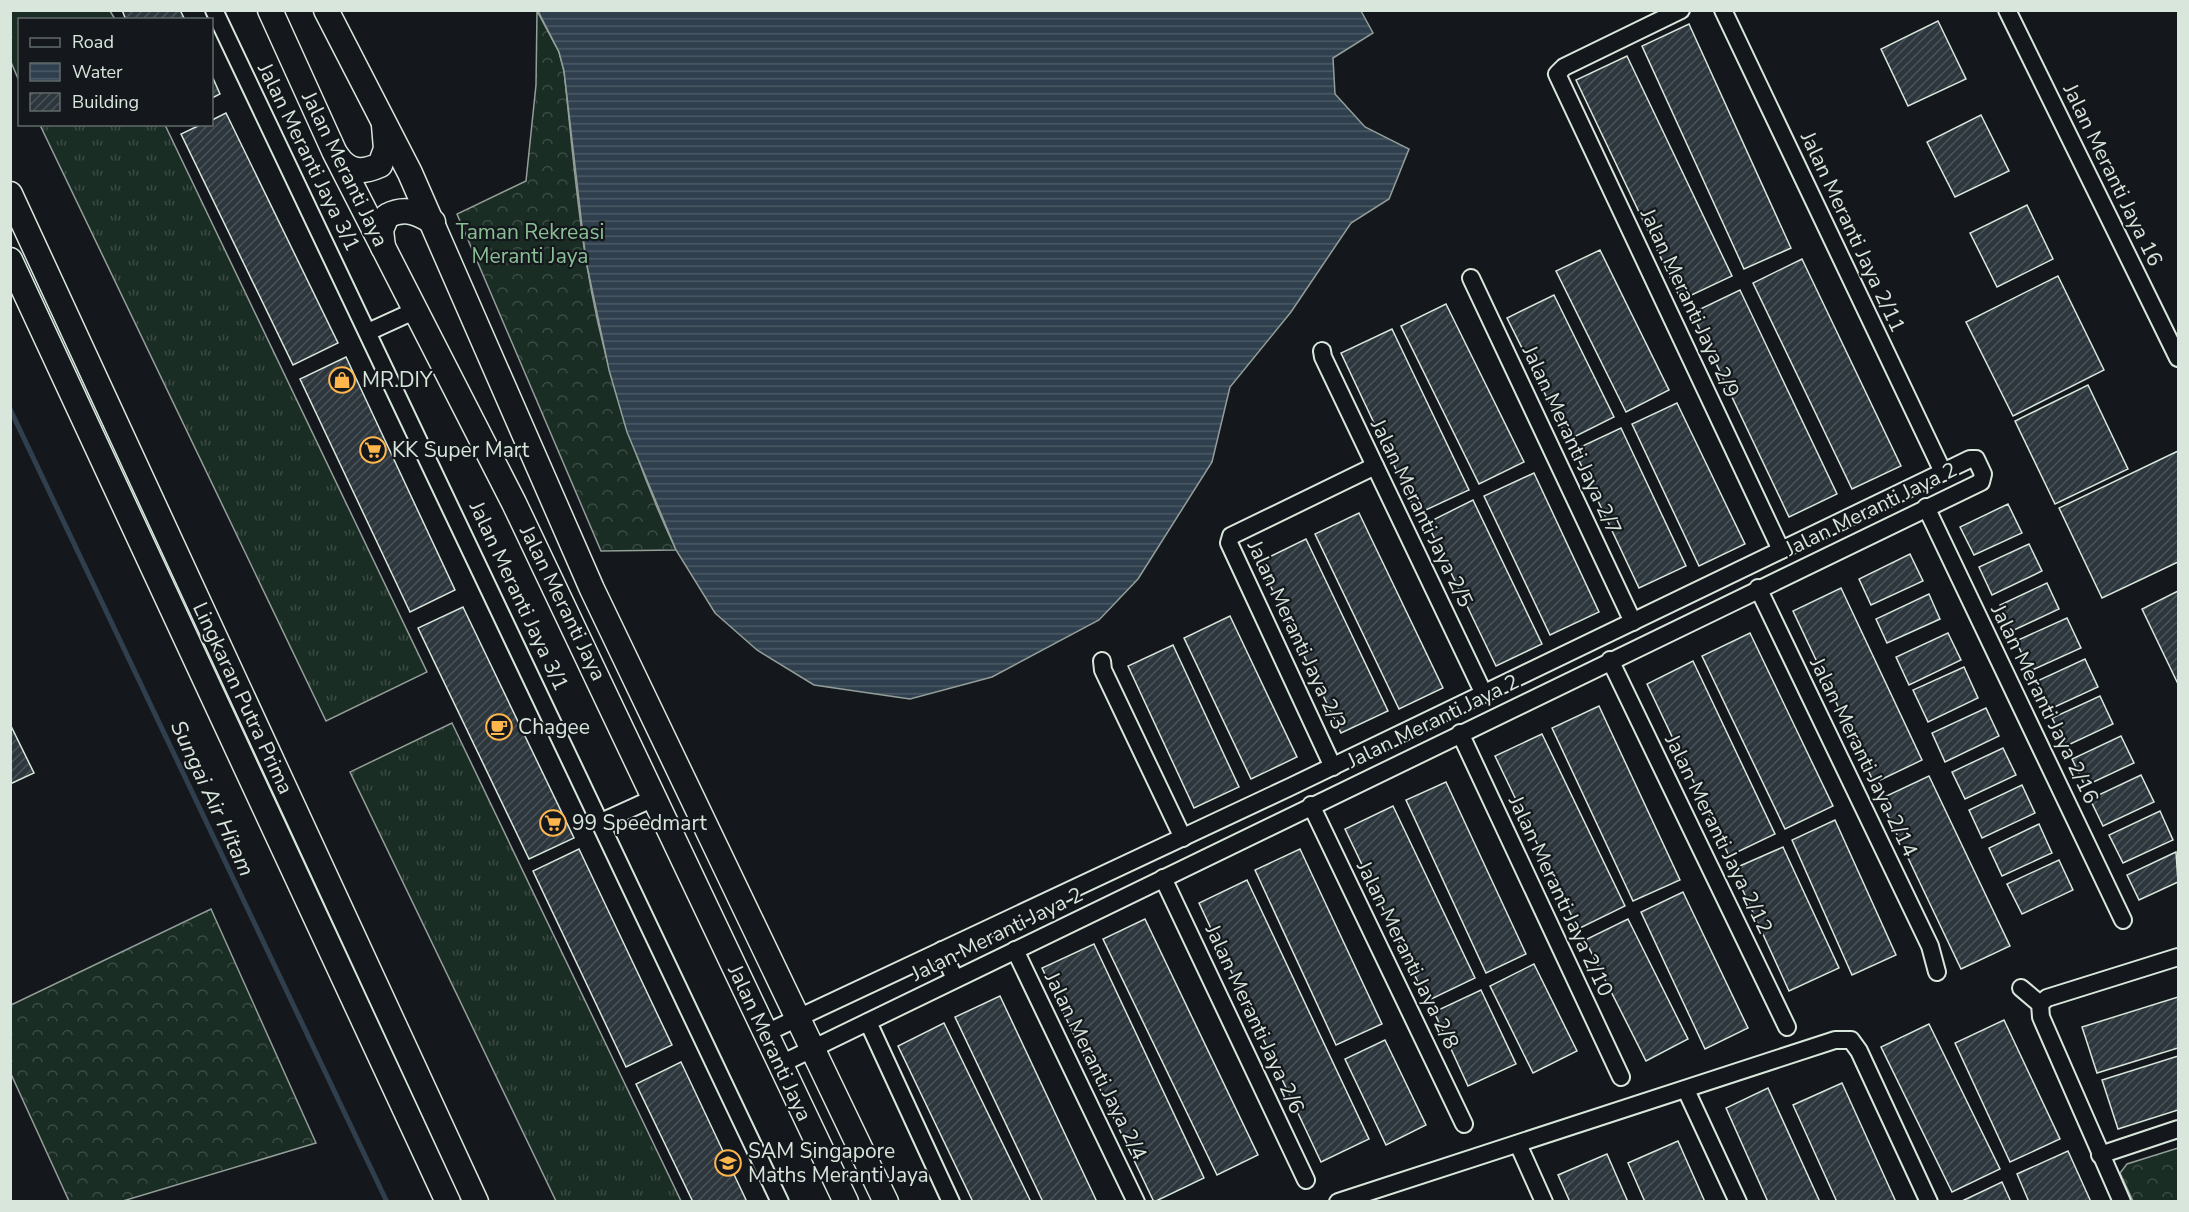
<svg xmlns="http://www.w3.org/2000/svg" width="2189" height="1212" viewBox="0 0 2189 1212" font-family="'Nunito Sans',sans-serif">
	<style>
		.grass { fill: url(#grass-tufts); stroke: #939e99; stroke-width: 1.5 }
		.forest { fill: url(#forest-crowns); stroke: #939e99; stroke-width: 1.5 }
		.water { fill: url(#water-rules); stroke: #939e99; stroke-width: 1.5 }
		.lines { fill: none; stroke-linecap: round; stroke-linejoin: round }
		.stream { stroke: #2f3f4d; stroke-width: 5 }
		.building { fill: url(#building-hatch); stroke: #d8e6dc; stroke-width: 1.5 }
		.street-casing { stroke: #d8e6dc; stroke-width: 20 }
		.secondary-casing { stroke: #d8e6dc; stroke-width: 27 }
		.street { stroke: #14181c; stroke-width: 16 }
		.secondary { stroke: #14181c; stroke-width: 24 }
		.labels { text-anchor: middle; stroke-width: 4.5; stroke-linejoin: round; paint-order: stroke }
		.street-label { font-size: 21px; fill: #d8e6dc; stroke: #14181c }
		.park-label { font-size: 21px; fill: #8ac095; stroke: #14181c }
		.poi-label { font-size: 21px; fill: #d8e6dc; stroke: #14181c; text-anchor: start }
		.water-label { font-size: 22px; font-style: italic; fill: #d8e6dc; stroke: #14181c }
	</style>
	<defs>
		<pattern id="grass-tufts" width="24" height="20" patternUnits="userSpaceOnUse" patternTransform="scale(1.5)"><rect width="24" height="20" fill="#1a2d24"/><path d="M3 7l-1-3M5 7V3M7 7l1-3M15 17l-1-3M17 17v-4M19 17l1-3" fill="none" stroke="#3b4b43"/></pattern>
		<pattern id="forest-crowns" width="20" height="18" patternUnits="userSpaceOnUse" patternTransform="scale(1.5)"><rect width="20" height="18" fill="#1a2d24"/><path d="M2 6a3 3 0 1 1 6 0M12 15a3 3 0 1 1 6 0" fill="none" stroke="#3b4b43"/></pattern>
		<pattern id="water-rules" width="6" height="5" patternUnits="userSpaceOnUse" patternTransform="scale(1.5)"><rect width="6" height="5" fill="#2f3f4d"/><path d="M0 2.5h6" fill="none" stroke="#4c5b66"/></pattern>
		<pattern id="building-hatch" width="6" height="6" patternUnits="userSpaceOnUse" patternTransform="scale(1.5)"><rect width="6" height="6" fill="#2c363c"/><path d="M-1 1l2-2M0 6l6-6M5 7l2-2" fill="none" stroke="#4a5358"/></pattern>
	</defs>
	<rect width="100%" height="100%" fill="#14181c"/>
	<g class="grass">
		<path d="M11 10 110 11 115 19 20 20 19 81 11 62Z"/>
		<path d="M40 125H165L427 672 326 721Z"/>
		<path d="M452 723 681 1201H556L350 772Z"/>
	</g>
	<g class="forest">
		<path d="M537 11 559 52 564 71C571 134 576 198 586 260 602 361 633 458 676 550L601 551 457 214 526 181 536 85Z"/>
		<path d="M211 909 316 1143 123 1201H69L11 1074V1005Z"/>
		<path d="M2178 1148V1201H2133L2120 1173 2127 1164Z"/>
	</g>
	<path class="water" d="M538 11H1361L1373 33 1333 58 1335 94 1365 127 1409 149 1389 199 1351 223 1291 312 1230 387 1212 462 1138 579 1099 620 992 677 910 699 814 685 757 650 715 613 676 550 627 432 609 370 586 261 564 71 559 52Z"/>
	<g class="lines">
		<path class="stream" d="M10 409 387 1202"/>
	</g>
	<g class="building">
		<path d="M122 10H180L185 20H126Z"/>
		<path d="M1938 21 1966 79 1908 106 1881 49Z"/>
		<path d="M1689 24 1791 248 1744 269 1642 46Z"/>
		<path d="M1627 56 1732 276 1681 300 1576 80Z"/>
		<path d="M212 76 220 94 212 98Z"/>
		<path d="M226 113 338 343 293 365 181 134 202 124H212V120Z"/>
		<path d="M1981 115 2009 171 1955 197 1927 142Z"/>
		<path d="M2027 205 2053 259 1997 287 1970 233Z"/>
		<path d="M1600 250 1669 390 1626 412 1556 271Z"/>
		<path d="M1802 259 1901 466 1852 489 1753 283Z"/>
		<path d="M2058 276 2104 370 2013 416 1966 322Z"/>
		<path d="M1740 290 1837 494 1789 517 1692 313Z"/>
		<path d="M1554 295 1614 417 1568 440 1507 318Z"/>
		<path d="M1446 304 1524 462 1479 484 1401 326Z"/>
		<path d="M1392 329 1469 490 1417 514 1341 353Z"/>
		<path d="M346 357 455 590 410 612 300 379Z"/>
		<path d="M2088 385 2128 469 2055 504 2015 421Z"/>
		<path d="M1677 403 1745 544 1699 566 1632 424Z"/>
		<path d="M1621 428 1686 566 1639 588 1574 450Z"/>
		<path d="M2178 451V562L2102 598 2059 508Z"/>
		<path d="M1534 473 1599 612 1550 635 1484 496Z"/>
		<path d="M1473 500 1542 644 1496 666 1427 523Z"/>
		<path d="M2008 504 2022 533 1974 555 1960 527Z"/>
		<path d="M1359 513 1443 688 1399 709 1315 534Z"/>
		<path d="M1306 539 1388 711 1341 733 1259 562Z"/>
		<path d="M2029 544 2042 571 1992 595 1979 567Z"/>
		<path d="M1910 554 1923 581 1871 605 1859 579Z"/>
		<path d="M2047 583 2059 609 2012 631 2000 605Z"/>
		<path d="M1841 588 1922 760 1874 783 1793 611Z"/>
		<path d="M2178 591V684L2142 609Z"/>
		<path d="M1929 594 1940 619 1887 643 1876 619Z"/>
		<path d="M463 607 574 838 529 859 418 628Z"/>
		<path d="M1230 616 1297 757 1251 779 1184 638Z"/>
		<path d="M2067 618 2081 648 2030 671 2016 641Z"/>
		<path d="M1750 633 1833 806 1785 829 1702 656Z"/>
		<path d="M1948 633 1961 660 1909 685 1896 657Z"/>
		<path d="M1173 645 1239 787 1194 808 1128 666Z"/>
		<path d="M2085 659 2098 687 2048 710 2035 682Z"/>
		<path d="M1693 661 1775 834 1729 856 1647 684Z"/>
		<path d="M1964 667 1978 698 1928 722 1913 690Z"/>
		<path d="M2100 696 2113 724 2066 746 2052 718Z"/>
		<path d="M1599 706 1680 880 1633 901 1552 728Z"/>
		<path d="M1986 708 1999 736 1945 762 1932 733Z"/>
		<path d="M10 724 34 773 10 784Z"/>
		<path d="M1542 734 1625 906 1578 929 1495 756Z"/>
		<path d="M2121 736 2134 763 2085 786 2072 759Z"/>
		<path d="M2003 748 2016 775 1965 799 1952 772Z"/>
		<path d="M2141 775 2154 802 2103 826 2090 799Z"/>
		<path d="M1929 776 2010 946 1961 969 1880 799Z"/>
		<path d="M1446 782 1526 954 1486 973 1406 800Z"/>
		<path d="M2022 785 2035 813 1982 838 1969 810Z"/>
		<path d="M1393 806 1475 978 1427 1001 1345 829Z"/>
		<path d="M2160 811 2173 840 2123 863 2109 835Z"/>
		<path d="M1835 820 1896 955 1852 975 1792 840Z"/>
		<path d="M2039 824 2052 853 2002 876 1989 848Z"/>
		<path d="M1783 847 1839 968 1789 991 1733 869Z"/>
		<path d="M579 849 672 1045 626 1067 533 871Z"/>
		<path d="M1300 849 1382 1024 1336 1045 1255 870Z"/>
		<path d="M2176 852 2178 882 2139 900 2127 875Z"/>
		<path d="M2059 860 2073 890 2022 914 2007 884Z"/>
		<path d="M1247 880 1369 1139 1321 1162 1199 903Z"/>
		<path d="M1683 892 1748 1028 1705 1049 1641 912Z"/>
		<path d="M1145 919 1258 1155 1217 1175 1103 939Z"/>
		<path d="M1628 919 1688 1039 1646 1061 1585 940Z"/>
		<path d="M1094 944 1204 1178 1154 1202 1042 968Z"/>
		<path d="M1534 964 1577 1051 1533 1073 1490 986Z"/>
		<path d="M1481 990 1516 1064 1468 1086 1434 1012Z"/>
		<path d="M1000 996 1097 1202H1043L955 1017Z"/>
		<path d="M2178 997V1048L2097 1073 2082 1027Z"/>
		<path d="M2004 1020 2060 1139 2010 1162 1955 1043Z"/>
		<path d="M944 1023 1031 1202H973L898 1046Z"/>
		<path d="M1929 1024 2000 1169 1952 1192 1881 1047Z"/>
		<path d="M1385 1040 1426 1125 1386 1145 1345 1059Z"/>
		<path d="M2178 1056V1110L2118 1129 2102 1080Z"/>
		<path d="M681 1062 747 1202H693L636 1084Z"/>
		<path d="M1842 1083 1896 1202H1837L1793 1105Z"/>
		<path d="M1768 1088 1820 1202H1768L1726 1108Z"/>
		<path d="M1678 1141 1705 1202H1645L1628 1163Z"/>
		<path d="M2068 1151 2091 1202H2029L2017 1174Z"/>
		<path d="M1607 1154 1628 1202H1570L1558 1175Z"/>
		<path d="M2002 1182 2011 1202H1960Z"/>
	</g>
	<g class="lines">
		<g class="street-casing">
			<g id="street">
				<path d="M214 10 780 1202"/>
				<path d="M1681 10 1564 67 1557 74 1781 550"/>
				<path d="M1723 10 1943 472"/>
				<path d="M2007 10 2178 358"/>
				<path d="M1471 278 1633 622"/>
				<path d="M368 332 414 311"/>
				<path d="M1322 351 1323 357 1484 694"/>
				<path d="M1926 507 2123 920"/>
				<path d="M1758 588 1930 946 1937 972"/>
				<path d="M1610 660 1787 1027"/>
				<path d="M1102 661 1103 670 1183 838"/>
				<path d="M1460 733 1621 1077"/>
				<path d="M1333 767 1229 543 1231 536 1375 466"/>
				<path d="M1311 805 1464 1124"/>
				<path d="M601 822 654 798"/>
				<path d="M1163 878 1306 1180"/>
				<path d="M942 950 955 979"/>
				<path d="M1015 950 1136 1202"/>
				<path d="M2021 988 2040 1004 2041 1017 2122 1202"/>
				<path d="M2040 1004 2047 998 2178 957"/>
				<path d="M868 1022 951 1202"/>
				<path d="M766 1033 1290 787 1970 459H1976L1983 474 1981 482 781 1064"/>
				<path d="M1686 1090 1738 1202"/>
				<path d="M1518 1144 1544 1202"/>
				<path d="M2100 1155 2178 1129"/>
				<path d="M1338 1202 1835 1040H1851L1859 1051 1929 1202"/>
			</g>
		</g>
		<g class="secondary-casing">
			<g id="secondary">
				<path d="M270 10 334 151 514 503 846 1202"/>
				<path d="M326 10 410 173 592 589 886 1202"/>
				<path d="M337 156C349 173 362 173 380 165L386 149 384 125"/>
				<path d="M10 194 476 1202"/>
				<path d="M383 247 381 230 387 216C405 207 417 212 433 222"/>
				<path d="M10 260 448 1202"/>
			</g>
		</g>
		<use href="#street" class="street"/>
		<use href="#secondary" class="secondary"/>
	</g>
	<defs>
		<g id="shop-ring" transform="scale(1.35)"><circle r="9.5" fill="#14181c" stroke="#ffb74d" stroke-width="1.5"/><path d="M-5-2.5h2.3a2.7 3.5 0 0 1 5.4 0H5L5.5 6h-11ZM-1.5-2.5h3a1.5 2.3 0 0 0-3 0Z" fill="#ffb74d"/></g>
		<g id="supermarket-ring" transform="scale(1.35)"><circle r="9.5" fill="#14181c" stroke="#ffb74d" stroke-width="1.5"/><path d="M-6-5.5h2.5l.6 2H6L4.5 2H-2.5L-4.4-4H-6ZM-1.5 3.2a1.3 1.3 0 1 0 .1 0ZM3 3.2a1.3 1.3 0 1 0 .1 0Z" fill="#ffb74d"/></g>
		<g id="cafe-ring" transform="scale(1.35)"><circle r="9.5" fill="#14181c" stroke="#ffb74d" stroke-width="1.5"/><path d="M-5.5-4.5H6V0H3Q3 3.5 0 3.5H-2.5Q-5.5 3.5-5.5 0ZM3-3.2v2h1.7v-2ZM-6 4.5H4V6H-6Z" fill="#ffb74d"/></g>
		<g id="school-ring" transform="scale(1.35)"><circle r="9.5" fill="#14181c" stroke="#ffb74d" stroke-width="1.5"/><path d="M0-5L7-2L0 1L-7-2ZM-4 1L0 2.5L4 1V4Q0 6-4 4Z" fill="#ffb74d"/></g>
	</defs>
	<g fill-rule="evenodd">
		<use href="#shop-ring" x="342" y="380"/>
		<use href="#supermarket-ring" x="373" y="450"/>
		<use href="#cafe-ring" x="499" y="727"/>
		<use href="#supermarket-ring" x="553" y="823"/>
		<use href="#school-ring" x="728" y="1163"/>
	</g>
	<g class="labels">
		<g class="street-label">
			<text transform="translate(309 157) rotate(64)" y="7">Jalan Meranti Jaya 3/1</text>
			<text transform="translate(345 169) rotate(64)" y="7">Jalan Meranti Jaya</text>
			<text transform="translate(2113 175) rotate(64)" y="7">Jalan Meranti Jaya 16</text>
			<text transform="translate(1853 232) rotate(65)" y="7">Jalan Meranti Jaya 2/11</text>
			<text transform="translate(1690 303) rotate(65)" y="7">Jalan Meranti Jaya 2/9</text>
			<text transform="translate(1572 440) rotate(65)" y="7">Jalan Meranti Jaya 2/7</text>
			<text transform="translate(1871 509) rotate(-26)" y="7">Jalan Meranti Jaya 2</text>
			<text transform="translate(1422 513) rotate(64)" y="7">Jalan Meranti Jaya 2/5</text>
			<text transform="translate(519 596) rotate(65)" y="7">Jalan Meranti Jaya 3/1</text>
			<text transform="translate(563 603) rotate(64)" y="7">Jalan Meranti Jaya</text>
			<text transform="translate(1297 635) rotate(65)" y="7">Jalan Meranti Jaya 2/3</text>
			<text transform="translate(243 698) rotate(65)" y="7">Lingkaran Putra Prima</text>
			<text transform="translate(2045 704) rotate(64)" y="7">Jalan Meranti Jaya 2/16</text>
			<text transform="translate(1433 721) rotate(-26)" y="7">Jalan Meranti Jaya 2</text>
			<text transform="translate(1864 757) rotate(64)" y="7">Jalan Meranti Jaya 2/14</text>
			<text transform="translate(1719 834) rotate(64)" y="7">Jalan Meranti Jaya 2/12</text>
			<text transform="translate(1561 896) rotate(65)" y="7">Jalan Meranti Jaya 2/10</text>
			<text transform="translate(997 934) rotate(-26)" y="7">Jalan Meranti Jaya 2</text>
			<text transform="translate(1408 955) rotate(64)" y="7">Jalan Meranti Jaya 2/8</text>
			<text transform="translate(1255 1019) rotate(65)" y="7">Jalan Meranti Jaya 2/6</text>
			<text transform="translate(770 1043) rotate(65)" y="7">Jalan Meranti Jaya</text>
			<text transform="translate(1096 1066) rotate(64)" y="7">Jalan Meranti Jaya 2/4</text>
		</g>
		<g class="park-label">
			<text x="530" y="239">Taman Rekreasi<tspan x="530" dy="24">Meranti Jaya</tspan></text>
		</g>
		<g class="poi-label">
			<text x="362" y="387">MR.DIY</text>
			<text x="392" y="457">KK Super Mart</text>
			<text x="518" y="734">Chagee</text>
			<text x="572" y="830">99 Speedmart</text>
			<text x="748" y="1158">SAM Singapore<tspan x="748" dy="24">Maths Meranti Jaya</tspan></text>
		</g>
		<g class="water-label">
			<text transform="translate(213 798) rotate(65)" y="8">Sungai Air Hitam</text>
		</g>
	</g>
	<rect width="2189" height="1212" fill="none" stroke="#d8e6dc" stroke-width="24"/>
	<rect x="18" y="18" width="195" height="108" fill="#14181c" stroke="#626a69" stroke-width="1.5"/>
	<rect x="30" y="38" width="30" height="9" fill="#14181c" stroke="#626a69" stroke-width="1.5"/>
	<text x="72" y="48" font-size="18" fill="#d8e6dc">Road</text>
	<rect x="30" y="63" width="30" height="18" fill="url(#water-rules)" stroke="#626a69" stroke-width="1.5"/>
	<text x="72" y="78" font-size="18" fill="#d8e6dc">Water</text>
	<rect x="30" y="93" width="30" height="18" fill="url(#building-hatch)" stroke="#626a69" stroke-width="1.5"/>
	<text x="72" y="108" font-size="18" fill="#d8e6dc">Building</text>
</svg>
